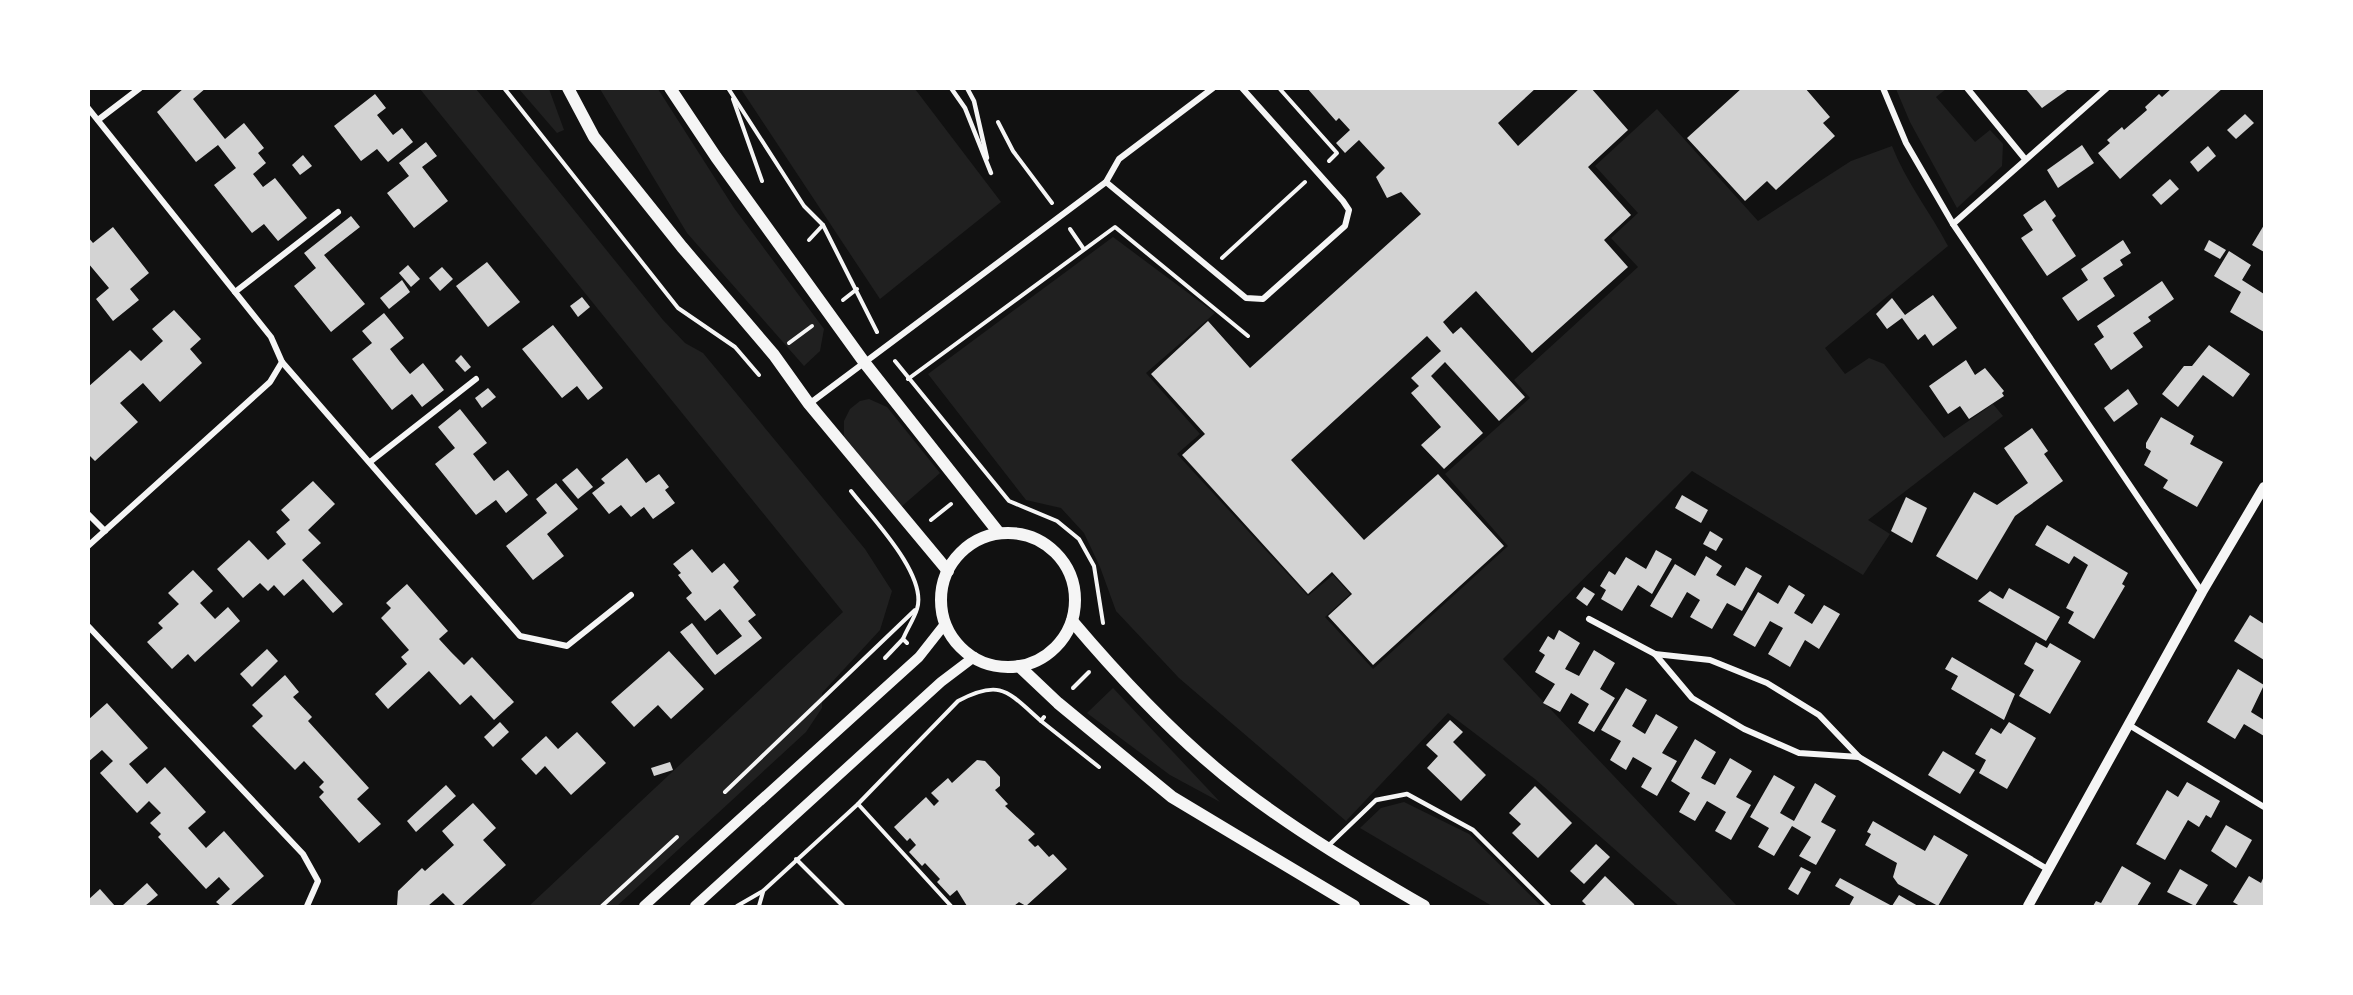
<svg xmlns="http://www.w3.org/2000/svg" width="2353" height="995" viewBox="0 0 2353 995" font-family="Roboto,sans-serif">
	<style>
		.green { fill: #202020 }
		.building { fill: #d3d3d3 }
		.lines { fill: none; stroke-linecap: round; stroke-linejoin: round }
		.path { stroke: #f5f5f5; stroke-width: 4 }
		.service { stroke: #f5f5f5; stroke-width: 4.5 }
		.minor { stroke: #f5f5f5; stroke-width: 6 }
		.tertiary { stroke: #f5f5f5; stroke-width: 10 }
		.secondary { stroke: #f5f5f5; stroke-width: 12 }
	</style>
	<rect width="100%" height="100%" fill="#111"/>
	<g class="green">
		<path d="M420 89H476L663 320 685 343 703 353 865 549 892 591 880 630 822 693V708L806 732 617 906H529L843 612Z"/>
		<path d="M519 89H549L564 130 557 133Z"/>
		<path d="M600 89H658L734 208 824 329 820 351 804 366 687 233Z"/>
		<path d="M741 89H915L1001 202 880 299Z"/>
		<path d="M1896 89H1946L1936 97 1975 142 1990 130 2003 144 2002 166 1957 208 1910 122Z"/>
		<path d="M1657 109 1758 221 1851 161 1892 146C1906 182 1930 212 1948 246L1825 348 1845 374 1869 358 1884 364 1944 438 1993 404 2003 416 1868 520 1890 534 1863 575 1692 471 1503 659 1737 906H1679L1535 779 1448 713 1346 821 1179 678 1116 611 1100 567 1084 533 1061 508 1026 500 928 374 1113 237 1215 313 1146 373 1200 434 1177 454 1308 596 1333 575 1350 594 1325 617 1373 669 1508 546 1445 474 1530 398 1514 380 1638 267 1611 238 1638 213 1595 166Z"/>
		<path d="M869 399 887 407 940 473 901 507 844 436V421L850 409 860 401Z"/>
		<path d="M1113 688 1220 802 1170 775 1087 713Z"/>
		<path d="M1404 802 1469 834 1541 906H1492L1360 828 1381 808Z"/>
	</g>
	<g class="building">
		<path d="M184 88H206L193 99 225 139 244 123 264 148 258 153 266 163 253 174 263 187 275 178 307 218 278 241 264 224 252 233 214 185 236 168 218 145 196 162 157 112Z"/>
		<path d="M1307 88H1536L1498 123 1518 146 1580 88H1591L1628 130 1588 167 1631 215 1604 240 1628 267 1532 353 1476 291 1443 322 1453 334 1461 327 1525 397 1499 421 1445 362 1431 376 1483 433 1444 469 1421 445 1441 427 1411 393 1419 386 1411 378 1441 351 1427 336 1291 460 1364 540 1438 474 1504 546 1373 665 1328 616 1352 594 1332 572 1308 594 1182 455 1205 434 1151 374 1208 321 1250 368 1421 214 1401 192 1387 198 1376 177 1385 168 1359 140 1345 153 1336 143 1350 130 1339 118 1336 121Z"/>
		<path d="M1742 88H1805L1830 117 1823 123 1835 136 1776 190 1767 181 1745 201 1687 138Z"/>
		<path d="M2025 88H2070L2042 108Z"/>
		<path d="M2172 88H2223L2120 179 2098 153 2110 143 2107 140 2115 133 2122 127 2124 130 2147 110 2145 107 2159 94 2162 97Z"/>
		<path d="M375 94 386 108 377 115 393 135 402 128 413 142 388 162 377 149 361 161 334 126Z"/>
		<path d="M2245 114 2254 123 2236 139 2227 130Z"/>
		<path d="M426 142 437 156 422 167 448 201 414 228 387 193 409 176 399 163Z"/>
		<path d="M2082 145 2094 163 2058 188 2047 170Z"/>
		<path d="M2208 146 2216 156 2198 172 2190 162Z"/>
		<path d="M303 155 312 166 300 175 292 165Z"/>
		<path d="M2170 179 2179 189 2161 205 2152 195Z"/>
		<path d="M2045 200 2056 216 2052 220 2076 256 2047 276 2021 238 2033 230 2023 215Z"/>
		<path d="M351 216 360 227 324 255 365 304 331 332 294 286 316 268 304 253Z"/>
		<path d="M2264 225V252L2252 245Z"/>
		<path d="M113 227 149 273 130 289 139 300 113 321 96 299 109 288 88 263V237L93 243Z"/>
		<path d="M2123 240 2131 253 2120 260 2123 265 2103 278 2115 296 2078 321 2062 298 2088 280 2081 269Z"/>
		<path d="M2209 240 2226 250 2220 259 2204 250Z"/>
		<path d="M2229 251 2251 265 2242 280 2264 294V332L2230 312 2241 292 2214 276Z"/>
		<path d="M487 262 520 302 488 327 456 286Z"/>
		<path d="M408 265 420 279 411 287 399 273Z"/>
		<path d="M442 267 453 279 440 291 429 278Z"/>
		<path d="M402 280 410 292 389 309 380 298Z"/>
		<path d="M2162 281 2174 299 2148 317 2151 321 2133 333 2143 347 2111 370 2094 344 2104 337 2097 326Z"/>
		<path d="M1933 295 1957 328 1933 346 1925 334 1918 340 1902 318 1887 329 1876 314 1892 298 1905 315Z"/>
		<path d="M582 297 590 307 578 317 570 306Z"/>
		<path d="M174 310 201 339 190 349 202 363 160 402 143 383 120 403 138 422 95 461 88 454V387L130 350 141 361 163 341 152 329Z"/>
		<path d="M384 313 404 338 390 349 400 362 410 374 423 363 444 390 422 407 412 394 392 410 352 359 372 343 362 331Z"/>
		<path d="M553 325 603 388 588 400 577 386 562 398 522 349Z"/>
		<path d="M2209 345 2250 374 2233 397 2203 375 2178 407 2162 394 2184 366H2192Z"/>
		<path d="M461 355 471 367 465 372 455 361Z"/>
		<path d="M1966 360 1975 375 1985 368 2004 391 2002 393 2004 396 1969 419 1960 406 1948 414 1929 386Z"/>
		<path d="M488 388 496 397 482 408 475 398Z"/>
		<path d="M2128 389 2138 404 2114 422 2104 408Z"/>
		<path d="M460 409 487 443 473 454 494 481 508 470 528 495 506 513 496 500 476 515 435 464 455 448 438 427Z"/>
		<path d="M2161 417 2194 436 2190 444 2223 462 2197 507 2163 488 2168 480 2144 465 2151 451 2146 448V443Z"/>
		<path d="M2032 428 2048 451 2044 454 2063 481 2015 516 1977 580 1936 556 1974 492 1997 505 2028 483 2004 448Z"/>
		<path d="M627 458 646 483 659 474 669 487 665 490 675 503 653 519 644 507 631 517 621 505 609 514 592 493 605 483 601 479Z"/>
		<path d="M577 468 593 487 578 499 562 480Z"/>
		<path d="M313 481 335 504 308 530 321 543 302 560 343 604 333 613 303 579 284 596 274 585 268 591 260 583 243 598 217 569 249 540 268 560 286 544 276 532 290 520 281 510Z"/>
		<path d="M556 483 578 509 547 534 564 556 533 580 506 546 547 513 536 499Z"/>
		<path d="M1682 495 1708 510 1701 523 1675 508Z"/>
		<path d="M1906 497 1927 508 1912 543 1891 531Z"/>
		<path d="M2047 525 2128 573 2122 584 2125 586 2094 639 2068 623 2074 612 2066 608 2088 565 2074 556 2069 564 2035 545Z"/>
		<path d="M1710 531 1723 539 1716 551 1703 544Z"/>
		<path d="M692 549 712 573 724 563 739 581 733 587 756 615 748 621 762 638 715 675 680 632 692 623 717 655 742 636 720 609 705 621 686 598 692 593 678 575 681 573 673 564Z"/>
		<path d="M1656 550 1672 559 1652 594 1638 585 1622 611 1601 599 1606 590 1600 586 1609 571 1615 575 1626 557 1646 569Z"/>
		<path d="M1706 556 1722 566 1716 575 1735 586 1746 567 1762 576 1742 611 1727 603 1712 629 1690 617 1700 600 1687 592 1672 618 1650 606 1675 564 1695 576Z"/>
		<path d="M193 570 213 591 200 603 215 619 228 607 240 621 195 662 188 654 172 669 147 642 163 628 158 623 179 604 168 593Z"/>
		<path d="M407 584 448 631 439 639 451 652 464 665 472 657 514 702 494 720 471 695 460 705 429 671 388 709 375 694 407 664 401 657 409 650 381 618 391 608 386 603Z"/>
		<path d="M1789 585 1805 595 1794 613 1812 624 1824 605 1840 614 1819 649 1805 640 1790 667 1768 654 1783 628 1770 621 1755 647 1733 635 1758 592 1778 604Z"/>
		<path d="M1584 587 1595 594 1587 606 1576 598Z"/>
		<path d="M2009 588 2060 617 2046 641 1978 601 1990 591 2003 599Z"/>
		<path d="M2250 615 2264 624V660L2234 641Z"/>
		<path d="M1559 630 1580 643 1565 669 1579 676 1594 650 1615 663 1600 689 1615 698 1594 732 1578 723 1589 704 1571 693 1560 712 1543 703 1555 684 1535 672 1545 655 1539 651 1548 636 1554 640Z"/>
		<path d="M2036 642 2047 648 2050 643 2081 661 2050 714 2019 696 2034 670 2024 664Z"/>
		<path d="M267 649 278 661 252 687 240 674Z"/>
		<path d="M669 651 704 689 671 719 658 705 634 727 611 702Z"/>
		<path d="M1952 657 2015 694 2004 720 1951 689 1958 676 1945 669Z"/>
		<path d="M2238 669 2264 685 2251 712 2264 720V736L2244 724 2235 739 2207 722Z"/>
		<path d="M285 675 299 692 293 697 312 717 308 721 369 788 357 799 381 824 359 843 319 797 324 792 319 787 324 782 304 761 295 770 252 726 263 716 252 705Z"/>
		<path d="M1626 688 1647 700 1632 726 1645 734 1656 714 1678 727 1662 753 1677 761 1657 796 1641 787 1652 768 1633 757 1626 770 1610 760 1621 741 1601 730Z"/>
		<path d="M107 703 148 748 129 764 147 784 165 767 206 812 188 828 206 848 224 831 264 876 230 906H221L216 902 230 889 219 877 206 889 158 837 161 834 150 823 161 813 149 801 137 813 100 773 113 761 102 750 88 762V720Z"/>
		<path d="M1450 720 1463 732 1453 742 1486 775 1461 801 1427 768 1438 756 1426 745Z"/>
		<path d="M500 722 509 732 493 747 484 737Z"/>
		<path d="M2009 722 2036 738 2007 789 1979 773 1986 760 1975 754 1991 728 2001 734Z"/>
		<path d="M577 732 606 763 571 795 545 766 536 775 521 759 546 736 558 749Z"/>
		<path d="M1695 739 1716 752 1701 778 1715 785 1730 758 1752 771 1736 797 1751 805 1731 840 1715 831 1726 812 1707 801 1695 821 1679 812 1690 793 1671 781Z"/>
		<path d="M1943 751 1975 770 1960 794 1928 775Z"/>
		<path d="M977 760 985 761 1000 777V786L995 790 1008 804 1005 806 1035 834 1028 840 1035 847 1038 845 1049 857 1053 854 1067 869 1026 906 1019 902 1014 906H967L957 890 950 896 937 882 940 879 925 863 922 866 909 852 916 845 910 838 907 841 894 827 926 797 934 806 939 801 931 793 948 778 952 783Z"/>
		<path d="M670 762 673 770 654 776 651 768Z"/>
		<path d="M1774 775 1795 787 1780 813 1794 821 1815 783 1836 796 1821 822 1836 830 1816 865 1799 856 1811 837 1792 826 1774 856 1758 847 1769 828 1750 817Z"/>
		<path d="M2187 782 2220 801 2211 818 2206 815 2199 827 2188 820 2165 860 2136 844 2167 790 2178 797Z"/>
		<path d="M446 785 456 796 416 832 407 821Z"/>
		<path d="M1535 786 1572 823 1538 858 1512 833 1521 824 1509 813Z"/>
		<path d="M473 803 496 828 483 840 506 865 461 906H456L443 893 428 906H397L398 891 422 868 425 871 454 845 442 831Z"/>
		<path d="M1873 821 1925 851 1934 835 1968 855 1938 906 1898 884 1893 877 1897 863 1865 845 1871 834 1867 832Z"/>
		<path d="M2226 825 2252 840 2236 868 2211 851Z"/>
		<path d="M1596 844 1610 857 1584 884 1570 871Z"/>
		<path d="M2122 866 2151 883 2137 906H2093L2096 901 2101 903Z"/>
		<path d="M1801 867 1811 872 1798 895 1788 889Z"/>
		<path d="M2180 869 2208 885 2195 906 2167 892Z"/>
		<path d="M1605 876 1634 904 1635 906H1587L1582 901Z"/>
		<path d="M2249 876 2261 883 2264 876V906H2240L2233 902Z"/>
		<path d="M1840 878 1892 906 1899 895 1918 906H1849L1854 897 1835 886Z"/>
		<path d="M147 883 158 895 145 906H122Z"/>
		<path d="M100 889 115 906H88V900Z"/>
	</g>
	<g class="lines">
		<g class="path">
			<path d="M504 88 678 308 735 347 759 375"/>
			<path d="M728 88 804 206 823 225 877 332"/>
			<path d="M1279 88 1337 153 1329 161"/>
			<path d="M733 99 762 181"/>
			<path d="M998 122 1013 151 1052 203"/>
			<path d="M1070 229 1083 248"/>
			<path d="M809 240 823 225"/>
			<path d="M1222 258 1305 182"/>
			<path d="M843 300 857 289"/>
			<path d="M789 343 812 326"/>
			<path d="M895 361 1009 501 1057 521 1079 539 1094 566 1103 623"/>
			<path d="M908 379 1115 227 1248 336"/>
			<path d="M851 491C871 517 928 575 917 609 914 619 907 629 903 639L907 643"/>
			<path d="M931 520 951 504"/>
			<path d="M885 658 903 639"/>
			<path d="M1073 688 1089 672"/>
			<path d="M1041 721 1099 767"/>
			<path d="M725 792 915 610"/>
			<path d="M858 804 951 906"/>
			<path d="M796 859 843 906"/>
			<path d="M602 906 677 837"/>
			<path d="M737 906 763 891 858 804 958 701C1001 678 1008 692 1041 721L1044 717"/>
			<path d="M759 906 763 892"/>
		</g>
		<g class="service">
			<path d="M951 88 965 108 991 173"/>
			<path d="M967 88 974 101 987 158"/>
			<path d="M1327 847 1376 800 1407 794 1473 830 1549 906"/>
		</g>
		<g class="minor">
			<path d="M1883 88 1906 143 1953 224 2202 592"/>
			<path d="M1967 88 2025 159"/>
			<path d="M88 108 271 337 282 362 520 636 567 646 631 595"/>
			<path d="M98 120 140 88"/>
			<path d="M1106 182 1246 298 1263 299 1345 226 1349 210 1343 201 1242 88"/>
			<path d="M1953 224 2107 88"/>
			<path d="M235 292 338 212"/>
			<path d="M809 404 1106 182 1119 159 1213 88"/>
			<path d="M370 462 476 379"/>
			<path d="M88 514 105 531"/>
			<path d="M88 546 270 382 282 362"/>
			<path d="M1589 619 1655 654 1692 698 1744 729 1799 753 1859 757 2049 870"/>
			<path d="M88 626 303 854 318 881 307 906"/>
			<path d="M1655 654 1710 660 1767 683 1819 715 1859 757"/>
			<path d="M2129 725 2264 807"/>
		</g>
		<g class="tertiary">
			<path d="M644 906 919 657 945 624"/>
			<path d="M695 906 941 682 974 657"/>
			<path d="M2028 906 2202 592 2264 487"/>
		</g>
		<g class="secondary">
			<path d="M568 88 594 137 682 247 774 355 809 404 948 571"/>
			<path d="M670 88 716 157 864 362 999 533"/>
			<circle cx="1008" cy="600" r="67"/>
			<path d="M1072 621C1122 680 1181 743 1243 790 1301 834 1362 870 1424 906"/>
			<path d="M1019 666 1058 703 1172 797 1354 906"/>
		</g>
	</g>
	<rect width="2353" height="995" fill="none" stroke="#ffffff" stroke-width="180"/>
</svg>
